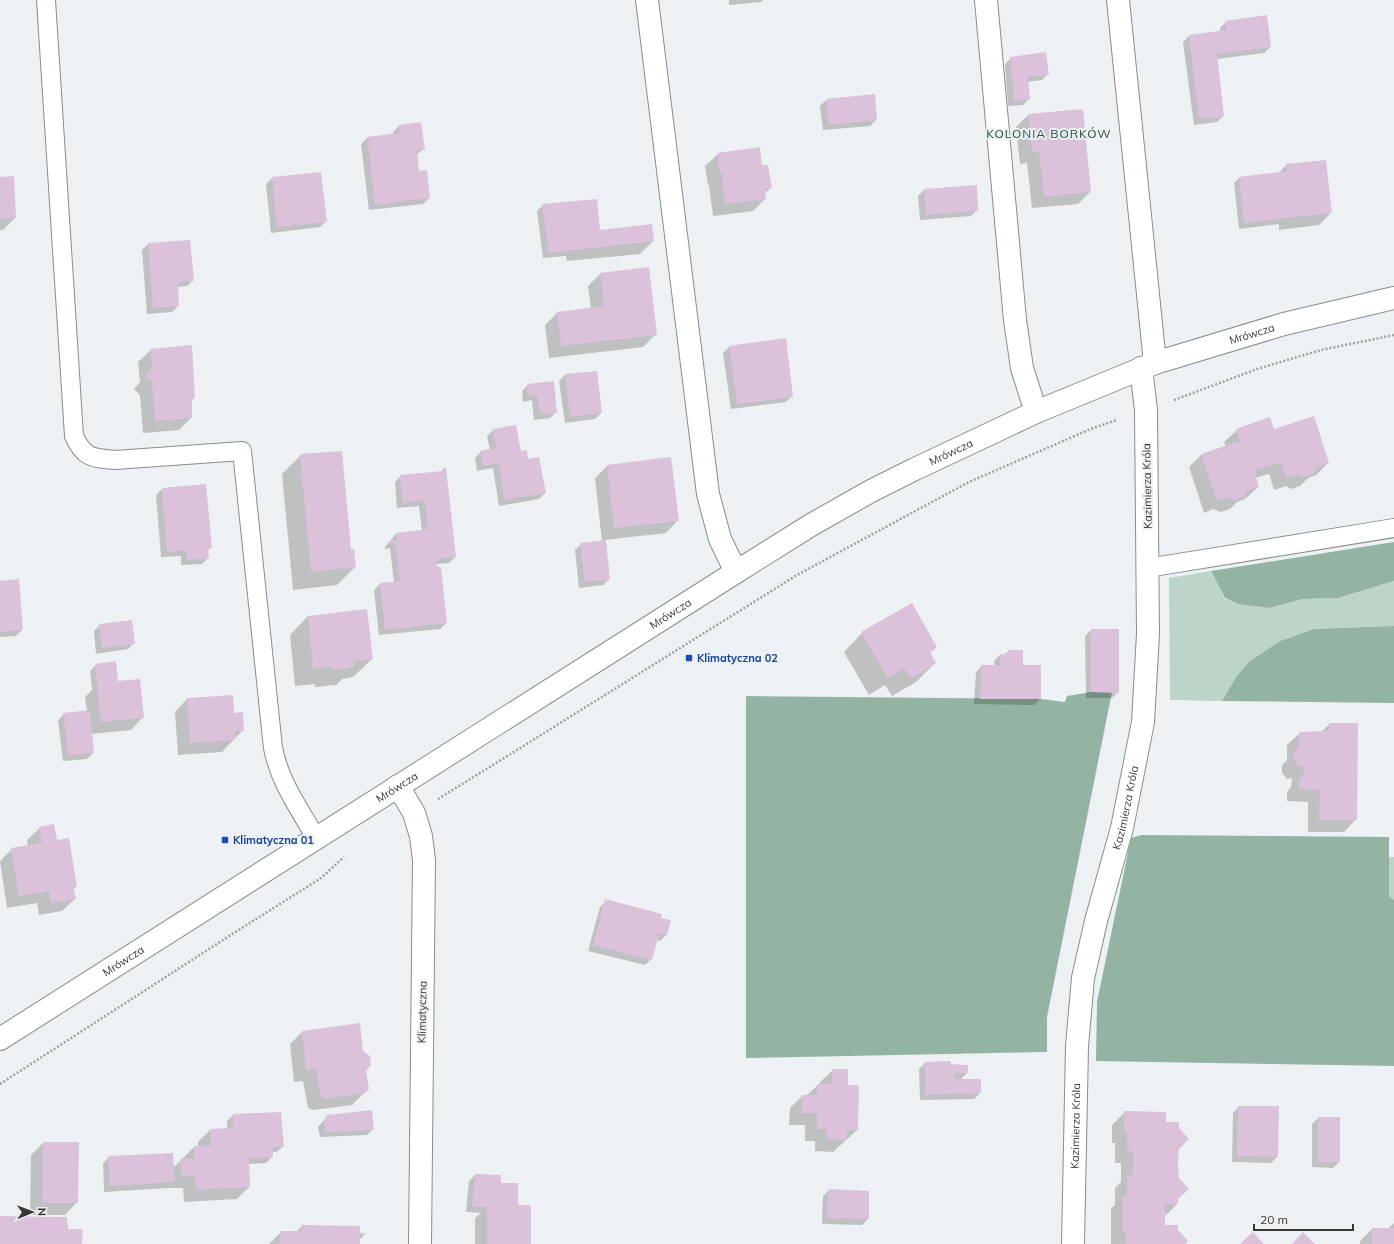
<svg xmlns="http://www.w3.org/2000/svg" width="1394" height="1244" viewBox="0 0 1394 1244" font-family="Mulish,sans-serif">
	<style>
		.green { fill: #bdd5c8 }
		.forest { fill: #93b4a2 }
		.shadow { fill: #0003 }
		.building { fill: #dbc1d9 }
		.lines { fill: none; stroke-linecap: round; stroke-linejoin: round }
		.lane-casing { stroke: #898c8d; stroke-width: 20 }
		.street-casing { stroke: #898c8d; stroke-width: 24 }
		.secondary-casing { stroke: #898c8d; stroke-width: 24 }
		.path { stroke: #9ea1a2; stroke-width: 2.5; stroke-dasharray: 2 2; stroke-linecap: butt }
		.lane { stroke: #fff; stroke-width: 18 }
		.street { stroke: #fff; stroke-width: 22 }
		.secondary { stroke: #fff; stroke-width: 22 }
		.transit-dot { fill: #1a4fb4; stroke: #eef1f3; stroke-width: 1.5 }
		.labels { text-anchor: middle; stroke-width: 4; stroke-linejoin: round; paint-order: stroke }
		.street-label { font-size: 11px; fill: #363738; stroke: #eef1f3 }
		.transit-label { font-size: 11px; font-weight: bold; fill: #164399; stroke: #eef1f3; text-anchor: start }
		.neighbourhood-label { font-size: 12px; letter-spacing: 1px; fill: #1d4e3e; stroke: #eef1f3 }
	</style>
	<rect width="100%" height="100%" fill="#eef1f3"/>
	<g class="green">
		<path d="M1211 571 1225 599 1270 608 1302 599 1338 598 1394 581V626L1314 629 1280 641 1236 677 1222 701 1170 700 1169 578Z"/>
		<path d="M1389 857H1394V900L1389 896Z"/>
	</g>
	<g class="forest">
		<path d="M1394 542V581L1338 598 1302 599 1270 608 1239 604 1225 598 1211 571Z"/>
		<path d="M1394 626V703L1222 701 1236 677 1249 662 1280 641 1314 629Z"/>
		<path d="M1091 692H1112L1047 1017V1052L746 1058V696L1041 699 1065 702 1067 696Z"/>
		<path d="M1142 835 1389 837V896L1394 900V1066L1096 1061 1097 1002 1131 838Z"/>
	</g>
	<g class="shadow">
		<path d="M729 0H763L761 2 729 5Z"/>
		<path d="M1226 22 1270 47 1264 53 1217 59 1223 116 1217 122 1194 125 1183 42 1189 36 1220 32V28Z"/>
		<path d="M1011 58 1048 74 1042 80 1027 82 1029 99 1023 105 1008 106 1005 64Z"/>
		<path d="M826 100 876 120 870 126 823 130 820 106Z"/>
		<path d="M1029 114 1090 192 1078 204 1032 208 1027 163 1020 164 1016 127Z"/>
		<path d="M399 126 424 149 416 155 419 173 429 198 423 204 369 210 361 144 367 138 393 135V132Z"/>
		<path d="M718 154 762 167 771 187 765 193V199L753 211 713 216 709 185H708L705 166Z"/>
		<path d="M1286 165 1331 213 1319 225 1279 230V224L1239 229 1234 183 1240 177 1279 173Z"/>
		<path d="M0 178 15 218 3 230H0Z"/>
		<path d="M272 178 326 221 320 227 271 233 266 184Z"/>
		<path d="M924 190 977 210 971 216 920 220 918 196Z"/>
		<path d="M543 205 599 231 653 241 640 254 567 261 566 256 543 258 537 211Z"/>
		<path d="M148 244 193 280 187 286 177 287 178 306 172 312 147 314 142 250Z"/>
		<path d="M600 274 656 334 643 347 549 358 545 325 557 313 591 309 588 286Z"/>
		<path d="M729 347 792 396 786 402 731 409 723 353Z"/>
		<path d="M151 350 194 398 191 402V418L179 430 143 433 140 395 134 389 140 382 138 362Z"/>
		<path d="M596 372 601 413 595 419 565 423 559 381 565 375Z"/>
		<path d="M528 385 556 412 550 418 534 420 532 400 523 402 522 391Z"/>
		<path d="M515 426 520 452 528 460 545 493 539 499 499 506 493 468 477 471 475 458 481 452 490 450 487 436 493 430Z"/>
		<path d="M1237 430 1273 431 1328 463 1316 475 1308 478 1300 486 1291 489 1286 486 1274 490 1269 474 1255 478 1258 487 1245 499 1237 502 1230 509 1221 512 1213 509 1204 513 1189 467 1201 455 1226 447 1224 442Z"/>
		<path d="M301 455 350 550 355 567 337 585 293 590 282 474Z"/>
		<path d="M670 458 678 520 666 533 605 540 609 579 603 585 579 588 575 550 581 544 602 542 595 478 607 466Z"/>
		<path d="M444 469 455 557 449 563 436 564 446 623 440 629 379 635 374 590 380 584 394 583 390 548 385 549V547L396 534 422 531 419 506 397 508 395 482 401 476 441 472Z"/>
		<path d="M205 485 211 547 207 551 208 558 202 564 181 565V556L161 557 156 495 162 489Z"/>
		<path d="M0 582 22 630 16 636 0 637Z"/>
		<path d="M308 616 372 659 353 677 342 679 336 685 315 687V684L295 686 290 635Z"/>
		<path d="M100 625 134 643 128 649 96 654 94 631Z"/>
		<path d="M1091 630 1118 692 1112 698H1086L1085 636Z"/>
		<path d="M862 633 936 647 929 654 935 663 916 682 892 696 885 685 869 695 844 652Z"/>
		<path d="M1009 651 1022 666 1040 699 1034 705 974 704 976 672 982 666H995L994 661 1000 655H1004Z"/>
		<path d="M96 665 115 683 143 717 131 730 91 734 93 753 87 759 63 761 58 720 64 714 87 711 85 697 93 689H92L90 671Z"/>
		<path d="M187 699 233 714 243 730 222 752 178 755 175 712Z"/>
		<path d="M1330 724 1356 819 1344 832H1308V802L1287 801V792L1291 787 1292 778 1287 779 1282 773V765L1287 760V745L1300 733 1321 732Z"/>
		<path d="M40 828 76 886 73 890 75 899 62 911 39 915 37 903 7 908 0 861 12 849 28 846 27 840Z"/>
		<path d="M606 901 670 921 666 935 660 941 656 940 651 959 645 965 588 951 600 907Z"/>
		<path d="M302 1032 364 1093 352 1105 313 1110 308 1108 303 1081 294 1082 290 1044Z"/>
		<path d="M925 1063 950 1065 967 1073 960 1080 980 1093 974 1099 920 1100 919 1069Z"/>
		<path d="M833 1070 847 1086 857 1130 833 1152 815 1151V1141H805V1125H789L790 1108 802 1096H806L818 1085H820V1082Z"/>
		<path d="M1239 1107H1278L1277 1157 1271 1163 1232 1162 1233 1113Z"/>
		<path d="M1125 1112 1166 1123 1178 1149 1177 1204 1164 1217V1226L1177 1230 1184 1244H1111V1208L1115 1205V1188L1121 1182V1163H1115V1143H1112V1125Z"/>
		<path d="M233 1115 283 1146 277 1152H272V1157L266 1163 248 1164 249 1187 237 1199 184 1202 183 1188H169V1187L168 1188 104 1192 103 1163 109 1157 173 1168 194 1147H198V1142L210 1130 227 1129V1121Z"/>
		<path d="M328 1116 373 1129 367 1135 320 1137 318 1127Z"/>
		<path d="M1318 1118 1339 1162 1333 1168 1312 1167V1124Z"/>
		<path d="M43 1143 77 1202 65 1215H30L31 1155Z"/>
		<path d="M475 1175 500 1184 517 1206 530 1244H475V1218L481 1213 466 1212 469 1181Z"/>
		<path d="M829 1190 868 1219 862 1225 822 1224 823 1196Z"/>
		<path d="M1394 1223V1244H1360V1241L1372 1229H1388Z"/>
		<path d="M302 1226 359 1234 364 1235 359 1240V1244H269L281 1232H296Z"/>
	</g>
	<g class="building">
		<path d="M1267 15 1271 47 1217 54 1224 116 1199 119 1189 35 1226 30 1225 21Z"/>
		<path d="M1046 52 1049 75 1028 77 1030 100 1014 101 1010 57Z"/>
		<path d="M875 94 877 120 829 125 826 99Z"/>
		<path d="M1083 109 1091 192 1044 197 1039 151 1032 152 1028 114Z"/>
		<path d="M421 122 425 149 417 150 419 171 427 170 430 198 375 205 367 137 399 133V125Z"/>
		<path d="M760 147 762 165H768L772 188 765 189 766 199 725 204 722 173H720L717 153Z"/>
		<path d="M1326 160 1332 213 1244 223 1239 177 1287 171 1286 164Z"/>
		<path d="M321 172 327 222 277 227 272 177Z"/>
		<path d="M14 176 16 218 0 219V177Z"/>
		<path d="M977 185 978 211 926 215 924 189Z"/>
		<path d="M597 199 600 230 652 224 654 241 549 253 542 204Z"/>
		<path d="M190 240 194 281 178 282 179 306 153 308 148 243Z"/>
		<path d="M649 267 657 335 561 346 557 312 604 306 600 273Z"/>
		<path d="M786 338 793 397 737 404 729 346Z"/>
		<path d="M192 345 195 398 192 399V418L155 421 152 382 145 376 152 368 150 349Z"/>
		<path d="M597 371 602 413 570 417 565 374Z"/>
		<path d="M554 381 557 413 540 414 537 395 528 396 527 384Z"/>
		<path d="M1314 416 1329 463 1317 468 1314 473 1304 477 1298 474 1286 478 1281 462 1267 466 1254 471 1259 487 1247 491 1244 497 1234 500 1226 497 1217 501 1201 454 1240 441 1236 429 1270 417 1274 429Z"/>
		<path d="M516 425 521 451 527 450 528 459 539 457 546 493 504 500 499 463 483 466 480 451 496 448 493 429Z"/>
		<path d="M342 451 351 549H354L356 567 311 572 300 454Z"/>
		<path d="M671 457 679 521 614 528 607 465Z"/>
		<path d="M443 468H446L456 557 436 559 437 567H441L447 623 385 630 380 583 400 581 395 543H391L390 540H397L396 533 428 529 425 500 403 503 400 475 443 471Z"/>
		<path d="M206 484 212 548H208L209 558 187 560 186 550 167 552 162 488Z"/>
		<path d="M606 540 610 580 585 582 580 543Z"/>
		<path d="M19 579 23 630 0 632V581Z"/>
		<path d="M912 603 937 647 930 652 936 663 911 679 904 668 888 678 861 632Z"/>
		<path d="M367 609 373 659 354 661 355 667 333 670V666L313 669 308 616Z"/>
		<path d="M132 620 135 644 102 648 99 624Z"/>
		<path d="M1091 629H1119V693L1091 692Z"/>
		<path d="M1008 650H1023V665H1041V699H980L981 665H1000V654H1008Z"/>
		<path d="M116 661 118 681 140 679 144 718 101 722 95 664Z"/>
		<path d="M233 695 234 713 243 712 244 731H235V740L190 743 187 698Z"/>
		<path d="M90 710 94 753 68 755 63 713Z"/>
		<path d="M1329 723H1358L1357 820H1319L1320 790 1299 789V778H1303L1304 767H1299L1294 761V751L1299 747V732L1329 731Z"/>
		<path d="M54 824 57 840 69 838 77 887H73L76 899 51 903 49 891 19 896 11 848 42 843 39 827Z"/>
		<path d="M605 899 662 914 661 918 671 920 667 935 659 934 652 960 593 945Z"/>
		<path d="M360 1023 363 1051 370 1056 371 1065 366 1071 369 1089 365 1093 326 1099 320 1095 316 1069 306 1070 302 1031Z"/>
		<path d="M951 1061V1064L968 1065V1073L954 1074V1079H981V1093L925 1095V1062Z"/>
		<path d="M832 1069H848V1085H859L858 1130H847L846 1140 827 1139V1129H817V1113H801L802 1095H817V1084H832Z"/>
		<path d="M1238 1106H1279L1278 1157 1237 1156Z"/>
		<path d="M372 1110 374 1130 325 1132 324 1120 327 1115Z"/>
		<path d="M1124 1111 1166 1112V1122H1179V1128L1189 1139 1179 1149 1178 1164 1179 1178 1189 1189 1178 1199V1204H1165V1225H1178V1230L1188 1241 1185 1244H1126V1234L1123 1233V1195H1127V1175H1133V1151H1127V1131H1124Z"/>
		<path d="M281 1112 284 1147H273V1157L249 1158 250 1187 196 1190 195 1176H181L180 1159H194V1146H211L210 1129 233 1128V1114Z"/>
		<rect x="1318" y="1117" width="22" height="45"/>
		<path d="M43 1142H79L78 1203H42Z"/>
		<path d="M173 1153 175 1182 110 1186 108 1156Z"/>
		<path d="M475 1174 501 1175V1183H518V1205H531V1244H487V1207H472Z"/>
		<path d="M828 1189 869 1191V1219L827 1218Z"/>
		<path d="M0 1216 67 1217 68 1229H83L82 1244H0Z"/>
		<path d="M301 1225 360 1226V1233H365V1235H360V1244H280L281 1231H301Z"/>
		<rect x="1372" y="1228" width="22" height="16"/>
		<path d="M1253 1232 1264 1244H1240Z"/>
		<path d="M1303 1232 1315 1244H1292Z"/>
	</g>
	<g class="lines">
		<g class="lane-casing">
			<g id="lane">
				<path d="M46 0 74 436C84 458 92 458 115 460L242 451 273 748C280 783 299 808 316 838"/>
				<path d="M1147 568 1394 528"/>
			</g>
		</g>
		<g class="street-casing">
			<g id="street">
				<path d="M647 0 708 494 720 539 736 572"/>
				<path d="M986 0 1015 320 1022 368 1036 412"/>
				<path d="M1118 0 1155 363"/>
				<path d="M398 786 414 813 421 836 424 860 420 1244"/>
				<path id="s1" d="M1073 1244 1077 1046 1083 978 1096 921 1122 828 1143 722 1148 634 1146 410 1141 368"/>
			</g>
		</g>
		<g class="secondary-casing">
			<g id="secondary">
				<path id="s2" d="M0 1039 736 572 811 525 871 491 915 469 1036 412 1155 363 1284 324 1394 298"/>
			</g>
		</g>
		<g class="path">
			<path d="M1174 400 1257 369 1321 350 1394 335"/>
			<path d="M438 799 501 760 797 575 969 482 1093 428 1117 420"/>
			<path d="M0 1084 223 940 321 878 344 857"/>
		</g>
		<use href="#lane" class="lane"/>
		<use href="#street" class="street"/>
		<use href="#secondary" class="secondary"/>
	</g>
	<g class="transit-dot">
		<rect x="685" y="654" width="8" height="8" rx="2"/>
		<rect x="221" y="836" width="8" height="8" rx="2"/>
	</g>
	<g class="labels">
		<g class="street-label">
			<text dy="4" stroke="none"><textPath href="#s2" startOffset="1442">Mrówcza</textPath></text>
			<text dy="4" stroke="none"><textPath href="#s2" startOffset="1118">Mrówcza</textPath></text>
			<text transform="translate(1147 486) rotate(-91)" y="4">Kazimierza Króla</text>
			<text dy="4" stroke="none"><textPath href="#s2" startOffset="794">Mrówcza</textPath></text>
			<text dy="4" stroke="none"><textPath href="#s2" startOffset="470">Mrówcza</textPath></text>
			<text dy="4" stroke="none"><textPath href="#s1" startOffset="442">Kazimierza Króla</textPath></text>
			<text dy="4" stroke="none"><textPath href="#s2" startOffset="146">Mrówcza</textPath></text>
			<text transform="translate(422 1012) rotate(-89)" y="4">Klimatyczna</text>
			<text dy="4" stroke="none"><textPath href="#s1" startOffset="118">Kazimierza Króla</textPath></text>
		</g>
		<g class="transit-label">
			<text x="697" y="662">Klimatyczna 02</text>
			<text x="233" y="844">Klimatyczna 01</text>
		</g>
		<g class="neighbourhood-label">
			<text x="1049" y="138">KOLONIA BORKÓW</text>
		</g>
	</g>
	<g transform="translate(32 1212) rotate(89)" stroke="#eef1f3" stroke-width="3" paint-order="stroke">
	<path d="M0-3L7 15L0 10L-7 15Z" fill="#363738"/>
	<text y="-6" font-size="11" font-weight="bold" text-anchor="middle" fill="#363738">N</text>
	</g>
	<path d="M1254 1224v6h99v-6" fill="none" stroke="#363738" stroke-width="2"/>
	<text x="1260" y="1224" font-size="12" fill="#363738" stroke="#eef1f3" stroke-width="3" paint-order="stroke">20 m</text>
</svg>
